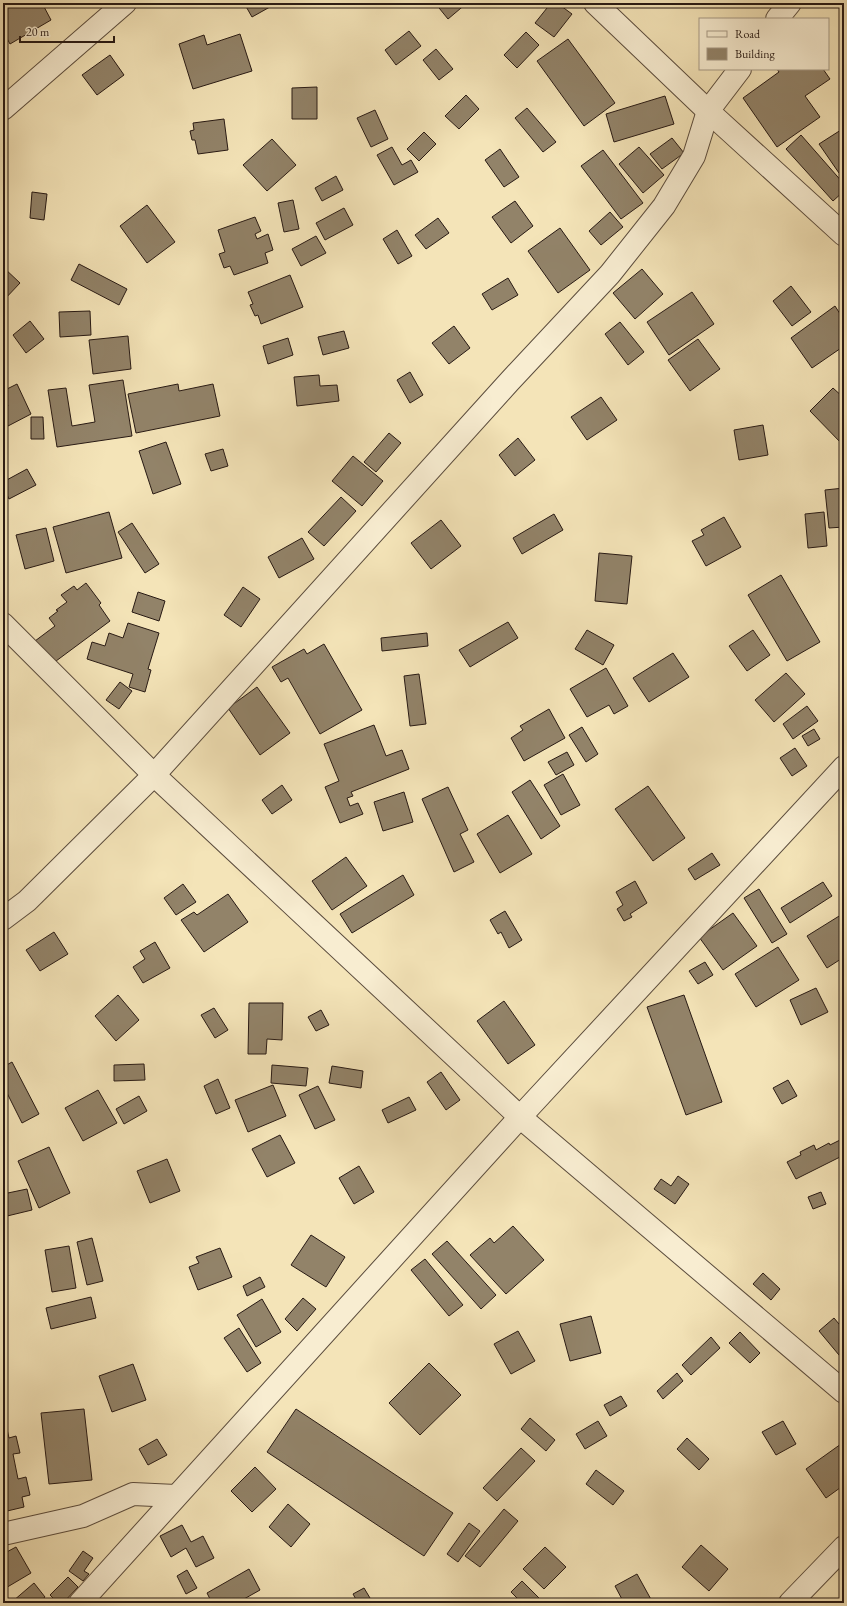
<svg xmlns="http://www.w3.org/2000/svg" width="847" height="1606" viewBox="0 0 847 1606" font-family="'EB Garamond',serif">
	<style>
		.building { fill: #928369; stroke: #281a14 }
		.lines { fill: none; stroke-linecap: round; stroke-linejoin: round }
		.minor-casing { stroke: #5b4c3d; stroke-width: 24 }
		.minor { stroke: #f8edd1; stroke-width: 22 }
	</style>
	<rect width="100%" height="100%" fill="#f4e4b8"/>
	<filter id="stains"><feTurbulence type="fractalNoise" baseFrequency=".005" numOctaves="4"/><feColorMatrix values="0 0 0 0 .2 0 0 0 0 .09 0 0 0 0 .02 0 0 0 .5 -.17"/></filter>
	<radialGradient id="worn" r=".72"><stop offset=".6" stop-color="#630" stop-opacity="0"/><stop offset="1" stop-color="#630" stop-opacity=".3"/></radialGradient>
	<g class="building">
		<path d="M3 3H42L51 20 10 44 3 31V26L6 24 3 19Z"/>
		<path d="M244 3H277L252 17Z"/>
		<path d="M435 3H467L448 19Z"/>
		<path d="M551 3H557L572 14 554 37 535 23Z"/>
		<path d="M409 31 421 46 396 65 385 50Z"/>
		<path d="M526 32 539 45 517 68 504 55Z"/>
		<path d="M240 34 252 71 193 89 179 44 204 35 207 45Z"/>
		<path d="M568 39 615 103 584 126 537 61Z"/>
		<path d="M436 49 453 69 439 80 423 60Z"/>
		<path d="M110 55 124 75 97 95 82 75Z"/>
		<path d="M777 69H823L830 79 805 96 820 117 777 147 743 98 779 72Z"/>
		<path d="M317 87V119H292V88Z"/>
		<path d="M466 95 479 109 459 129 445 116Z"/>
		<path d="M665 96 674 124 614 142 606 114Z"/>
		<path d="M527 108 556 142 543 152 515 118Z"/>
		<path d="M375 110 388 139 371 147 357 118Z"/>
		<path d="M224 119 228 150 198 154 195 140H192L190 131 194 130 193 123Z"/>
		<path d="M844 128V170L839 173 819 144Z"/>
		<path d="M424 132 436 144 419 161 407 149Z"/>
		<path d="M801 135 844 184V191L833 201 786 149Z"/>
		<path d="M672 138 684 153 662 169 650 154Z"/>
		<path d="M272 139 296 165 267 191 243 165Z"/>
		<path d="M392 147 402 165 411 160 418 172 394 185 377 155Z"/>
		<path d="M639 147 664 175 643 193 619 164Z"/>
		<path d="M500 149 519 177 504 187 485 160Z"/>
		<path d="M603 150 643 203 621 219 581 166Z"/>
		<path d="M336 176 343 190 322 201 315 188Z"/>
		<path d="M32 192 47 194 44 220 30 218Z"/>
		<path d="M293 200 299 229 284 232 278 203Z"/>
		<path d="M515 201 533 226 511 243 492 217Z"/>
		<path d="M147 205 175 242 147 263 120 226Z"/>
		<path d="M344 208 353 225 325 240 316 223Z"/>
		<path d="M610 212 623 227 601 245 589 231Z"/>
		<path d="M255 217 261 231 255 234 257 239 268 234 273 250 265 253 268 263 234 275 230 266 224 268 219 254 225 252 218 230Z"/>
		<path d="M438 218 449 233 426 249 415 235Z"/>
		<path d="M560 228 590 270 558 293 528 251Z"/>
		<path d="M397 230 412 256 398 264 383 239Z"/>
		<path d="M316 236 326 253 301 266 292 249Z"/>
		<path d="M79 264 127 289 119 305 71 280Z"/>
		<path d="M3 267 20 283 3 301Z"/>
		<path d="M642 269 663 294 635 319 613 293Z"/>
		<path d="M290 275 303 307 261 324 258 315 255 316 250 305 253 304 248 292Z"/>
		<path d="M508 278 518 295 492 310 482 294Z"/>
		<path d="M791 286 811 312 792 326 773 301Z"/>
		<path d="M692 292 714 324 669 355 647 322Z"/>
		<path d="M835 306 844 320V346L812 368 791 338Z"/>
		<path d="M90 311 91 335 60 337 59 312Z"/>
		<path d="M30 321 44 339 26 353 13 335Z"/>
		<path d="M620 322 644 352 628 365 605 334Z"/>
		<path d="M454 326 470 348 449 364 432 343Z"/>
		<path d="M344 331 349 348 323 355 318 337Z"/>
		<path d="M128 336 131 369 93 374 89 340Z"/>
		<path d="M288 338 293 355 268 364 263 346Z"/>
		<path d="M698 339 720 369 690 391 668 360Z"/>
		<path d="M410 372 423 395 410 403 397 380Z"/>
		<path d="M319 375 320 386 337 385 339 401 297 406 294 377Z"/>
		<path d="M123 380 132 436 57 447 48 390 66 388 72 426 95 422 89 385Z"/>
		<path d="M17 384 31 414 8 426 3 416V408L8 406 3 395V391Z"/>
		<path d="M178 384 179 391 213 384 220 416 136 433 128 394Z"/>
		<path d="M833 388 844 398V444L843 445 810 411Z"/>
		<path d="M601 397 617 420 587 440 571 417Z"/>
		<path d="M31 417H43L44 439H31Z"/>
		<path d="M763 425 768 455 739 460 734 430Z"/>
		<path d="M389 433 401 443 376 472 364 462Z"/>
		<path d="M518 438 535 460 515 476 499 455Z"/>
		<path d="M166 442 181 484 153 494 139 451Z"/>
		<path d="M223 449 228 466 211 471 205 454Z"/>
		<path d="M353 456 383 481 362 506 332 481Z"/>
		<path d="M27 469 36 485 9 499 3 486V482Z"/>
		<path d="M844 488V527L829 528 825 490Z"/>
		<path d="M341 497 356 511 324 546 308 532Z"/>
		<path d="M109 512 122 558 66 573 53 527Z"/>
		<path d="M824 512 827 546 808 548 805 514Z"/>
		<path d="M554 514 563 530 522 554 513 538Z"/>
		<path d="M724 517 741 547 706 566 692 541 704 535 701 530Z"/>
		<path d="M441 520 461 546 431 569 411 543Z"/>
		<path d="M132 523 159 564 145 573 118 532Z"/>
		<path d="M46 528 54 561 25 569 16 535Z"/>
		<path d="M302 538 314 559 279 578 268 557Z"/>
		<path d="M599 553 632 556 627 604 595 601Z"/>
		<path d="M781 575 820 642 787 661 748 595Z"/>
		<path d="M86 583 101 603 99 605 110 621 52 664 35 641 55 626 49 618 58 611 56 610 67 602 61 595 74 586 77 590Z"/>
		<path d="M243 587 260 599 241 627 224 615Z"/>
		<path d="M138 592 165 601 159 621 132 612Z"/>
		<path d="M508 622 518 638 470 667 459 650Z"/>
		<path d="M128 623 159 633 148 669 151 670 145 692 129 687 133 674 87 659 92 642 105 646 109 633 123 638Z"/>
		<path d="M587 630 614 645 603 665 575 649Z"/>
		<path d="M753 630 770 655 747 671 729 646Z"/>
		<path d="M427 633 428 646 382 651 381 638Z"/>
		<path d="M324 644 362 710 320 734 288 678 281 682 272 667 304 649 307 654Z"/>
		<path d="M673 653 689 677 649 702 633 678Z"/>
		<path d="M606 668 628 706 614 714 609 705 587 717 570 689Z"/>
		<path d="M786 673 805 694 774 722 755 700Z"/>
		<path d="M419 674 426 724 410 726 404 676Z"/>
		<path d="M120 682 132 691 119 709 106 700Z"/>
		<path d="M257 687 290 733 260 755 228 708Z"/>
		<path d="M807 706 818 721 793 739 783 724Z"/>
		<path d="M549 709 565 738 524 761 511 738 523 730 520 726Z"/>
		<path d="M374 725 386 756 402 750 409 769 351 792 353 796 347 798 350 806 358 803 363 814 340 823 325 787 339 781 324 744Z"/>
		<path d="M582 727 598 754 586 762 569 735Z"/>
		<path d="M814 729 820 739 808 746 802 736Z"/>
		<path d="M795 748 807 766 792 776 780 758Z"/>
		<path d="M567 752 574 765 556 775 548 762Z"/>
		<path d="M563 774 580 805 561 815 544 785Z"/>
		<path d="M530 780 560 826 541 839 512 792Z"/>
		<path d="M282 785 292 800 272 814 262 800Z"/>
		<path d="M648 786 685 838 653 861 615 809Z"/>
		<path d="M448 787 468 830 460 834 474 862 454 872 422 799Z"/>
		<path d="M404 792 413 822 383 831 374 802Z"/>
		<path d="M508 815 532 854 500 873 477 834Z"/>
		<path d="M712 853 720 865 695 880 688 869Z"/>
		<path d="M346 857 367 886 332 910 312 881Z"/>
		<path d="M403 875 414 895 352 933 340 914Z"/>
		<path d="M635 881 647 903 630 914 632 917 624 921 617 909 623 905 616 892Z"/>
		<path d="M823 882 832 896 790 923 781 908Z"/>
		<path d="M183 884 196 902 176 915 164 898Z"/>
		<path d="M759 889 787 934 772 943 744 898Z"/>
		<path d="M228 894 248 922 204 952 181 920 194 912 197 915Z"/>
		<path d="M505 911 522 940 509 948 501 932 498 934 490 920Z"/>
		<path d="M733 913 757 946 723 970 699 937Z"/>
		<path d="M844 913V957L827 968 807 936Z"/>
		<path d="M54 932 68 954 40 971 26 950Z"/>
		<path d="M155 942 170 968 143 983 133 967 145 959 140 951Z"/>
		<path d="M778 947 799 980 756 1007 735 974Z"/>
		<path d="M705 962 713 975 698 984 689 971Z"/>
		<path d="M816 988 828 1012 801 1025 790 1000Z"/>
		<path d="M118 995 139 1020 116 1041 95 1016Z"/>
		<path d="M684 995 722 1102 686 1115 647 1007Z"/>
		<path d="M504 1001 535 1045 508 1064 477 1021Z"/>
		<path d="M249 1003H283L282 1040 267 1039 266 1054H248Z"/>
		<path d="M214 1008 228 1030 215 1038 201 1015Z"/>
		<path d="M321 1010 329 1025 316 1031 308 1017Z"/>
		<path d="M12 1062 39 1114 22 1123 3 1085V1067Z"/>
		<path d="M144 1064 145 1080 114 1081V1065Z"/>
		<path d="M272 1065 308 1068 306 1086 271 1083Z"/>
		<path d="M332 1066 363 1071 361 1088 329 1083Z"/>
		<path d="M441 1072 460 1100 446 1110 427 1082Z"/>
		<path d="M218 1079 230 1108 216 1114 204 1086Z"/>
		<path d="M788 1080 797 1096 782 1104 773 1088Z"/>
		<path d="M273 1085 286 1116 248 1132 235 1100Z"/>
		<path d="M318 1086 335 1120 315 1129 299 1095Z"/>
		<path d="M98 1090 117 1123 83 1141 65 1108Z"/>
		<path d="M139 1096 147 1111 124 1124 116 1109Z"/>
		<path d="M409 1097 416 1110 388 1123 382 1110Z"/>
		<path d="M280 1135 295 1163 267 1177 252 1149Z"/>
		<path d="M840 1140 841 1142 844 1141V1151L840 1153 842 1156 796 1179 787 1162 801 1155 800 1152 814 1145 816 1150 829 1143 830 1145Z"/>
		<path d="M49 1147 70 1193 39 1208 18 1161Z"/>
		<path d="M167 1159 180 1191 150 1203 137 1171Z"/>
		<path d="M359 1166 374 1192 354 1204 339 1178Z"/>
		<path d="M678 1176 689 1184 675 1204 654 1189 661 1179 671 1186Z"/>
		<path d="M27 1189 32 1210 3 1217V1194Z"/>
		<path d="M821 1192 826 1204 813 1209 808 1197Z"/>
		<path d="M513 1226 544 1260 506 1294 470 1255 490 1238 494 1243Z"/>
		<path d="M311 1235 345 1257 326 1287 291 1265Z"/>
		<path d="M92 1238 103 1281 87 1285 77 1242Z"/>
		<path d="M447 1241 496 1295 481 1309 432 1254Z"/>
		<path d="M69 1246 76 1288 52 1292 45 1250Z"/>
		<path d="M220 1248 232 1277 198 1290 189 1267 199 1263 196 1257Z"/>
		<path d="M425 1259 463 1305 449 1316 411 1270Z"/>
		<path d="M763 1273 780 1289 771 1300 753 1284Z"/>
		<path d="M260 1277 265 1287 247 1296 243 1286Z"/>
		<path d="M91 1297 96 1318 51 1329 46 1308Z"/>
		<path d="M303 1298 316 1309 297 1331 285 1319Z"/>
		<path d="M262 1299 281 1332 256 1347 237 1315Z"/>
		<path d="M591 1316 601 1353 570 1361 560 1324Z"/>
		<path d="M834 1318 844 1330V1361L819 1331Z"/>
		<path d="M239 1328 261 1363 247 1372 224 1338Z"/>
		<path d="M518 1331 535 1361 511 1374 494 1344Z"/>
		<path d="M740 1332 760 1353 750 1363 729 1343Z"/>
		<path d="M711 1337 720 1348 691 1375 682 1365Z"/>
		<path d="M429 1363 461 1395 420 1435 389 1403Z"/>
		<path d="M133 1364 146 1400 112 1412 99 1376Z"/>
		<path d="M677 1373 683 1381 663 1399 657 1391Z"/>
		<path d="M621 1396 627 1406 610 1416 604 1405Z"/>
		<path d="M84 1409 92 1480 49 1484 41 1413Z"/>
		<path d="M296 1409 453 1513 424 1556 267 1452Z"/>
		<path d="M530 1418 555 1440 546 1451 521 1429Z"/>
		<path d="M5 1420 9 1438 16 1436 20 1453 13 1454 18 1479 26 1477 30 1495 22 1497 24 1507 3 1512V1421Z"/>
		<path d="M598 1421 607 1436 585 1449 576 1434Z"/>
		<path d="M783 1421 796 1444 776 1455 762 1432Z"/>
		<path d="M687 1438 709 1459 699 1470 677 1449Z"/>
		<path d="M157 1439 167 1455 148 1465 139 1449Z"/>
		<path d="M841 1444 844 1449V1485L826 1498 806 1469Z"/>
		<path d="M521 1448 535 1461 497 1501 483 1488Z"/>
		<path d="M255 1467 276 1489 252 1512 231 1491Z"/>
		<path d="M596 1470 624 1491 613 1505 586 1484Z"/>
		<path d="M288 1504 310 1524 291 1547 269 1527Z"/>
		<path d="M504 1509 518 1521 480 1567 465 1556Z"/>
		<path d="M469 1523 480 1531 458 1562 447 1554Z"/>
		<path d="M182 1525 191 1542 203 1536 214 1558 196 1567 186 1548 171 1557 160 1536Z"/>
		<path d="M701 1545 728 1569 709 1591 682 1567Z"/>
		<path d="M16 1547 31 1573 4 1589 3 1587V1554Z"/>
		<path d="M545 1547 566 1567 544 1589 523 1569Z"/>
		<path d="M83 1551 93 1558 84 1571 89 1574 83 1581 69 1571Z"/>
		<path d="M249 1569 260 1590 237 1603H212L207 1593Z"/>
		<path d="M187 1570 197 1588 186 1594 177 1576Z"/>
		<path d="M637 1574 653 1603H624L615 1586Z"/>
		<path d="M68 1577 78 1587 63 1603H58L50 1595Z"/>
		<path d="M522 1581 544 1603H522L511 1592Z"/>
		<path d="M34 1583 45 1597 38 1603H15L13 1601Z"/>
		<path d="M364 1588 373 1603H358L353 1594Z"/>
	</g>
	<g class="lines">
		<g class="minor-casing">
			<g id="minor">
				<path d="M595 3 708 111 844 235"/>
				<path d="M777 19 790 3"/>
				<path d="M3 109 125 3"/>
				<path d="M3 624 154 775 520 1117 844 1392"/>
				<path d="M3 919 27 901 154 775 509 382 610 274 664 206 694 156 708 111 740 69"/>
				<path d="M3 1534 83 1516 133 1494 176 1496"/>
				<path d="M80 1603 520 1117 844 767"/>
				<path d="M790 1603 844 1547"/>
			</g>
		</g>
		<use href="#minor" class="minor"/>
	</g>
	<rect width="847" height="1606" fill="none" stroke="#f4e4b8" stroke-width="16"/>
	<rect x="4" y="4" width="839" height="1598" fill="none" stroke="#281a14" stroke-width="2"/>
	<rect x="8" y="8" width="831" height="1590" fill="none" stroke="#281a14"/>
	<rect x="699" y="18" width="130" height="52" fill="#f8edd1" stroke="#a59985"/>
	<rect x="707" y="31" width="20" height="6" fill="#f8edd1" stroke="#a59985"/>
	<text x="735" y="38" font-size="12" fill="#281a14">Road</text>
	<rect x="707" y="48" width="20" height="12" fill="#928369" stroke="#a59985"/>
	<text x="735" y="58" font-size="12" fill="#281a14">Building</text>
	<path d="M20 36v6h94v-6" fill="none" stroke="#281a14" stroke-width="2"/>
	<text x="26" y="36" font-size="12" fill="#281a14" stroke="#f8edd1" stroke-width="3" paint-order="stroke">20 m</text>
	<rect width="100%" height="100%" filter="url(#stains)"/>
	<rect width="100%" height="100%" fill="url(#worn)"/>
</svg>
